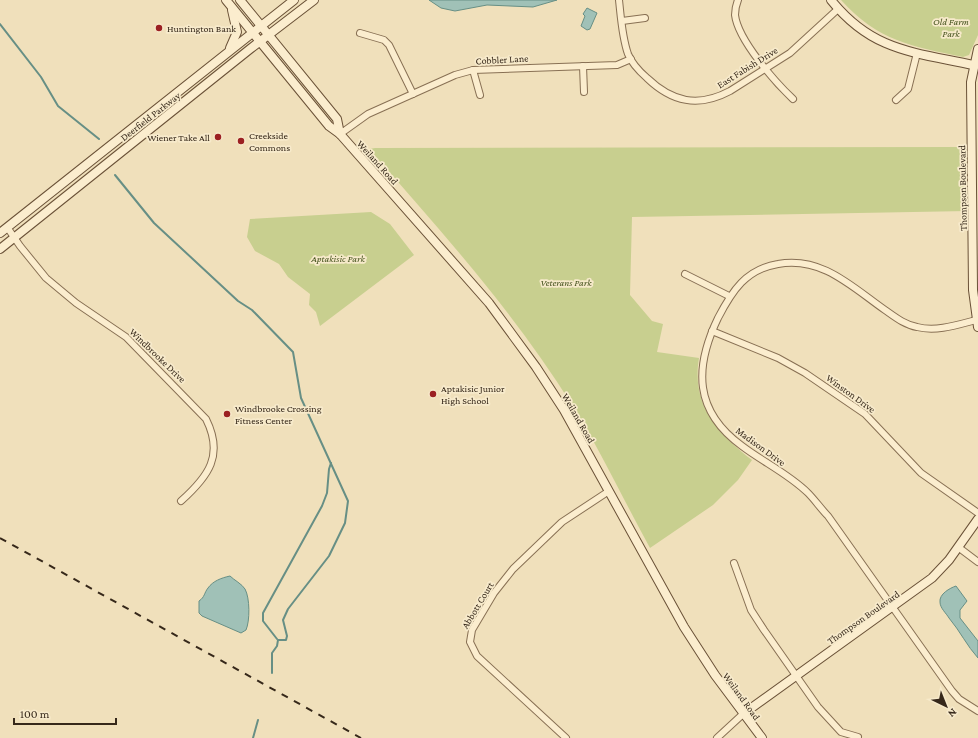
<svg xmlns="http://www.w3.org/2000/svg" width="978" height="738" viewBox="0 0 978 738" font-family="'Crimson Pro',serif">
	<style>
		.green { fill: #c8cf8f }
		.water { fill: #a0c1b7; stroke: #678f85 }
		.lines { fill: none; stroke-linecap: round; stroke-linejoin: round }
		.stream { stroke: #678f85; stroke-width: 2 }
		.street-casing { stroke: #887054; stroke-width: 8 }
		.secondary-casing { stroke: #6a5137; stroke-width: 10 }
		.street { stroke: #fbedce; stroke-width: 6 }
		.secondary { stroke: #fbedce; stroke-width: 8 }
		.rail { stroke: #36281a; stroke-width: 2; stroke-dasharray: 7 7; stroke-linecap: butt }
		.poi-dot { fill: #9b2022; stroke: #f7eacb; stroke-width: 1.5 }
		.labels { text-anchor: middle; stroke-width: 3.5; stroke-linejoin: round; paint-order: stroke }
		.park-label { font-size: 10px; font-style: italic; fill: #47541f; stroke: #f7eacb }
		.poi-label { font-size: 10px; fill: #36281a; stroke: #f7eacb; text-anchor: start }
		.street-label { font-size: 10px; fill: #36281a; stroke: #f7eacb }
	</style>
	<rect width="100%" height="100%" fill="#f0e0bb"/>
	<g class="green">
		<path d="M841 0H978V35L969 55 963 57C911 46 878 41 841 0Z"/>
		<path d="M967 147 968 211 632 217 630 295 652 321 663 324 657 352 699 358C691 405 718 433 752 460L738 480 713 505 650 548C624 501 601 451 572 405 514 312 441 231 369 149L375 148Z"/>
		<path d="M371 212 390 224 414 255 320 326 316 312 309 305 310 294 288 277 279 264 255 251 247 237 250 219Z"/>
	</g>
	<g class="water">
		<path d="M429 0H557L533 7 487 5 455 11 441 8Z"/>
		<path d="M587 8 597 13 590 29 587 30 581 26 585 16 583 14Z"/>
		<path d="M230 576C234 580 242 584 245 589 250 598 250 621 246 630L241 633 202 616 199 613V601C205 597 204 593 208 588 213 581 221 578 230 576Z"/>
		<path d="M956 586 967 601 960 610V618L978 641V658C967 646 960 631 949 618 946 613 940 608 940 602 939 594 950 588 956 586Z"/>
	</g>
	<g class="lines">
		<g class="stream">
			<path d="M0 24 41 77 58 106 99 139"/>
			<path d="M115 175 154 223 238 301 252 310 293 352 301 398 348 501 345 523 329 556 288 609 283 620 287 636 286 640H278L277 646 272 653V673"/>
			<path d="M277 639 263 621V613L322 506 327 493 329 469 331 463"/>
			<path d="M253 738 258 720"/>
		</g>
		<g class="street-casing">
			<g id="street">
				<path d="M619 0C621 18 622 37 628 54 632 64 639 71 647 78 672 102 698 108 730 91L790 53 838 9"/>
				<path d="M738 0C736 5 735 9 735 15 738 40 775 82 793 99"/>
				<path d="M622 21 645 18"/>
				<path d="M360 33 384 40 389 45 413 94"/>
				<path d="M583 66 584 92"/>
				<path d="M473 70 480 95"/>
				<path d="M896 100 908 89 917 53"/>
				<path d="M340 134 368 114 455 75 473 70 617 65 631 59"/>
				<path d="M7 227 20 246 46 278 76 303 126 337 206 419C224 455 209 476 181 501"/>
				<path d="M685 274 729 296"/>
				<path d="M976 320C957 325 936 332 917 327 905 325 895 317 885 310 852 287 822 256 778 264 746 269 732 291 718 318 694 368 694 411 742 446 763 462 789 474 808 493 815 500 821 509 828 516L952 691 959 699 978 711"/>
				<path d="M712 331 778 358 805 373 865 414 921 473 978 513"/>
				<path d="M958 547 978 562"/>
				<path d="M734 563 751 610 764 630 818 707 841 732 858 737"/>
				<path d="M566 738 477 656 470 642 472 630 494 593 513 569 562 522 609 491"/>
				<path d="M717 738 743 714"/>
			</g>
		</g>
		<g class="secondary-casing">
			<g id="secondary">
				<path d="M226 0 329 126 340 134 489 303 536 367 564 410 684 627 715 675 762 738"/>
				<path d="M240 0 337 119 340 134"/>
				<path d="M831 0C872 51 913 52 973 65"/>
				<path d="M230 48 237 32 232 10"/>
				<path d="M978 49 971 82 973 290 978 327"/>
				<path d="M0 233 294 0"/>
				<path d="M0 249 250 49 314 0"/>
				<path d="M743 714 932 578 949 560 978 519"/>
			</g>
		</g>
		<use href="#street" class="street"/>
		<use href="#secondary" class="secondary"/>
		<path class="rail" d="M0 538 361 738"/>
	</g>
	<g class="poi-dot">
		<circle cx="159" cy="28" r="4"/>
		<circle cx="218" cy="137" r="4"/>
		<circle cx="241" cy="141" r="4"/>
		<circle cx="433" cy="394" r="4"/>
		<circle cx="227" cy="414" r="4"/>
	</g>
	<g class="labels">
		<g class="park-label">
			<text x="951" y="25">Old Farm<tspan x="951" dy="12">Park</tspan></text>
			<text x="338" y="262">Aptakisic Park</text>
			<text x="566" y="286">Veterans Park</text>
		</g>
		<g class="poi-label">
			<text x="167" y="32">Huntington Bank</text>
			<text x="249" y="139">Creekside<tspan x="249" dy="12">Commons</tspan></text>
			<text x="210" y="141" text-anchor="end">Wiener Take All</text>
			<text x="441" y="392">Aptakisic Junior<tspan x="441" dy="12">High School</tspan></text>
			<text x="235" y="412">Windbrooke Crossing<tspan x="235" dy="12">Fitness Center</tspan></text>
		</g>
		<g class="street-label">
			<text transform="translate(502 59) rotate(-3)" y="4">Cobbler Lane</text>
			<text transform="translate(747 67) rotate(-32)" y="4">East Fabish Drive</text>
			<text transform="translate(150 116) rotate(-38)" y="4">Deerfield Parkway</text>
			<text transform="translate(378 162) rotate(48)" y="4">Weiland Road</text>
			<text transform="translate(962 188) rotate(-91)" y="4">Thompson Boulevard</text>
			<text transform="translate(158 355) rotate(44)" y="4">Windbrooke Drive</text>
			<text transform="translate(851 393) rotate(36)" y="4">Winston Drive</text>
			<text transform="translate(579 418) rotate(60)" y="4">Weiland Road</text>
			<text transform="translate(761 446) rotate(36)" y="4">Madison Drive</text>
			<text transform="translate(477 605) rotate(-59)" y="4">Abbott Court</text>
			<text transform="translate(863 617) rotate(-35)" y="4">Thompson Boulevard</text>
			<text transform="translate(742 696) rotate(54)" y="4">Weiland Road</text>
		</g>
	</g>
	<g transform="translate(946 706) rotate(137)" stroke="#f7eacb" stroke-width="3" paint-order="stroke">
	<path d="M0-3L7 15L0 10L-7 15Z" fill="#36281a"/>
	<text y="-6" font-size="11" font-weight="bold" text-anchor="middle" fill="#36281a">N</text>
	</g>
	<path d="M14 718v6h102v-6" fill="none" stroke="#36281a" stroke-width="2"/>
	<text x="20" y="718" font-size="12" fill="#36281a" stroke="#f7eacb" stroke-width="3" paint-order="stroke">100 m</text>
</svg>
